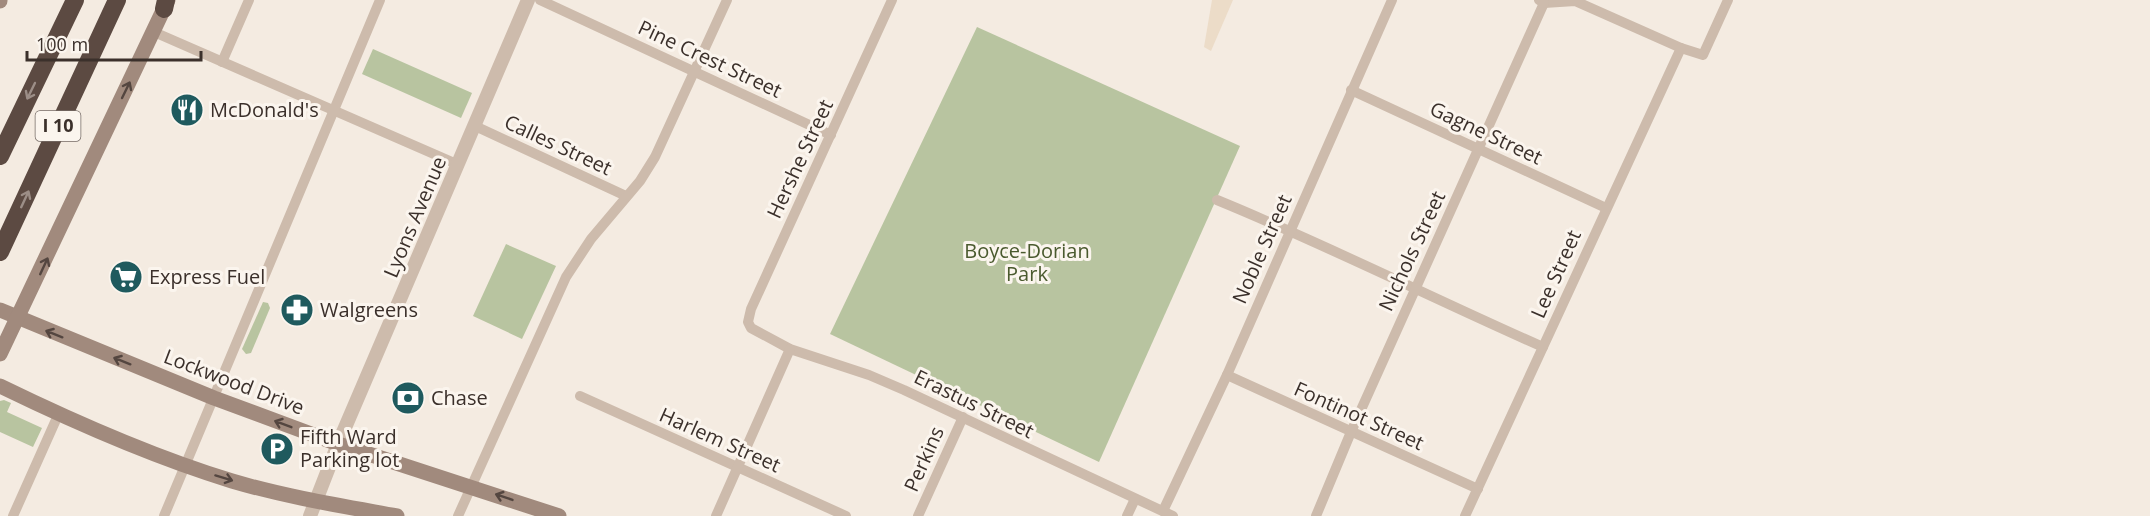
<svg xmlns="http://www.w3.org/2000/svg" width="2150" height="516" viewBox="0 0 2150 516" font-family="'Open Sans',sans-serif">
	<style>
		.green { fill: #b8c4a0 }
		.plaza { fill: #ecdcc8 }
		.lines { fill: none; stroke-linecap: round; stroke-linejoin: round }
		.minor { stroke: #cdbbac; stroke-width: 10 }
		.tertiary { stroke: #cdbbac; stroke-width: 14 }
		.secondary { stroke: #a18a7d; stroke-width: 15 }
		.motorway { stroke: #5c4a42; stroke-width: 18 }
		.oneway { stroke: #544640 }
		.oneway2 { stroke: #9c8e87 }
		.labels { text-anchor: middle; stroke-width: 6; stroke-linejoin: round; paint-order: stroke }
		.shield { fill: #fbf5ee; stroke: #756b66; stroke-width: 1.5 }
		.shield-label { font-size: 18px; font-weight: bold; fill: #3b302b }
		.street-label { font-size: 20px; fill: #3b302b; stroke: #fbf5ee }
		.poi-label { font-size: 20px; fill: #3b302b; stroke: #fbf5ee; text-anchor: start }
		.park-label { font-size: 20px; fill: #4a5a2e; stroke: #fbf5ee }
	</style>
	<rect width="100%" height="100%" fill="#f4ebe1"/>
	<g class="green">
		<path d="M977 27 1240 146 1099 462 830 334Z"/>
		<path d="M373 49 472 93 461 118 362 74Z"/>
		<path d="M506 244 556 266 522 339 473 316Z"/>
		<path d="M263 302 268 303 270 308 251 353 246 354 242 349Z"/>
		<path d="M4 400 11 403 7 412 42 428 33 447 0 432V401Z"/>
	</g>
	<path class="plaza" d="M1212 0H1233L1211 51 1204 47Z"/>
	<g class="lines">
		<g class="minor">
			<path d="M540 0 831 135"/>
			<path d="M892 0 751 309 748 322 751 328 790 349 869 375 904 390 1173 516"/>
			<path d="M1539 0 1544 3 1575 1 1681 48 1703 55 1728 0"/>
			<path d="M154 32 459 165"/>
			<path d="M222 62 249 0"/>
			<path d="M1351 90 1606 208"/>
			<path d="M475 126 626 196"/>
			<path d="M1217 200C1327 245 1434 299 1543 347"/>
			<path d="M1227 375 1478 489"/>
			<path d="M580 396 846 516"/>
			<path d="M1163 511 1227 375 1392 0"/>
			<path d="M13 516 59 413"/>
			<path d="M164 516 380 0"/>
			<path d="M458 516 566 277 591 239 640 181 655 157 727 0"/>
			<path d="M716 516 790 349"/>
			<path d="M918 516 963 417"/>
			<path d="M1127 516 1135 499"/>
			<path d="M1316 516 1351 432 1544 3"/>
			<path d="M1465 516 1681 48"/>
		</g>
		<path class="tertiary" d="M310 516 338 444 528 0"/>
		<g class="secondary">
			<path d="M0 1V0"/>
			<path d="M0 310 214 398 338 444 559 516"/>
			<path d="M0 354 168 0"/>
			<path d="M0 386C74 422 153 457 232 481 286 497 342 506 397 516"/>
		</g>
		<g class="motorway">
			<path d="M164 9 166 0"/>
			<path d="M0 156 75 0"/>
			<path d="M0 252 117 0"/>
		</g>
	</g>
	<defs><path id="oneway-shaft" d="M-6 0H5M1.5-3L5.5 0L1.5 3" fill="none" stroke-width="1.6" stroke-linecap="round" stroke-linejoin="round" transform="scale(1.5)"/></defs>
	<g class="oneway">
		<use href="#oneway-shaft" transform="translate(126 90) rotate(-64)"/>
		<use href="#oneway-shaft" transform="translate(44 266) rotate(-65)"/>
		<use href="#oneway-shaft" transform="translate(54 334) rotate(-158)"/>
		<use href="#oneway-shaft" transform="translate(122 361) rotate(-158)"/>
		<use href="#oneway-shaft" transform="translate(283 424) rotate(-159)"/>
		<use href="#oneway-shaft" transform="translate(224 478) rotate(17)"/>
		<use href="#oneway-shaft" transform="translate(504 497) rotate(-161)"/>
	</g>
	<g class="oneway2">
		<use href="#oneway-shaft" transform="translate(31 91) rotate(116)"/>
		<use href="#oneway-shaft" transform="translate(25 199) rotate(-65)"/>
	</g>
	<defs>
		<g id="restaurant-disc" transform="scale(1.725)"><circle r="9.5" fill="#1f5a5e" stroke="#fbf5ee"/><path d="M-5-6h1v4h1v-4h1v4h1v-4h1v5L-1.5 .5V6h-2V.5L-5-1ZM5-6V6H3V1.5H1.5Q1.5-4 5-6Z" fill="#fff"/></g>
		<g id="supermarket-disc" transform="scale(1.725)"><circle r="9.5" fill="#1f5a5e" stroke="#fbf5ee"/><path d="M-6-5.5h2.5l.6 2H6L4.5 2H-2.5L-4.4-4H-6ZM-1.5 3.2a1.3 1.3 0 1 0 .1 0ZM3 3.2a1.3 1.3 0 1 0 .1 0Z" fill="#fff"/></g>
		<g id="pharmacy-disc" transform="scale(1.725)"><circle r="9.5" fill="#1f5a5e" stroke="#fbf5ee"/><path d="M-2-6h4v4h4v4h-4v4h-4v-4h-4v-4h4Z" fill="#fff"/></g>
		<g id="bank-disc" transform="scale(1.725)"><circle r="9.5" fill="#1f5a5e" stroke="#fbf5ee"/><path d="M-6-4H6V4H-6ZM0-2.3a2.3 2.3 0 1 0 0 4.6a2.3 2.3 0 1 0 0-4.6Z" fill="#fff"/></g>
		<g id="parking-disc" transform="scale(1.725)"><circle r="9.5" fill="#1f5a5e" stroke="#fbf5ee"/><path d="M-3.5-5.5H1a3.5 3.5 0 0 1 0 7H-1V5.5H-3.5ZM-1-3.4V-.6H.8a1.4 1.4 0 0 0 0-2.8Z" fill="#fff"/></g>
	</defs>
	<g fill-rule="evenodd">
		<use href="#restaurant-disc" x="187" y="110"/>
		<use href="#supermarket-disc" x="126" y="277"/>
		<use href="#pharmacy-disc" x="297" y="310"/>
		<use href="#bank-disc" x="408" y="398"/>
		<use href="#parking-disc" x="277" y="449"/>
	</g>
	<g class="labels">
		<rect class="shield" x="35.5" y="111" width="45" height="30" rx="4.5"/>
		<g class="shield-label">
			<text x="58" y="132">I 10</text>
		</g>
		<g class="street-label">
			<text transform="translate(710 59) rotate(25)" y="7">Pine Crest Street</text>
			<text transform="translate(1486 133) rotate(25)" y="7">Gagne Street</text>
			<text transform="translate(558 145) rotate(25)" y="7">Calles Street</text>
			<text transform="translate(800 159) rotate(-65)" y="7">Hershe Street</text>
			<text transform="translate(415 217) rotate(-67)" y="7">Lyons Avenue</text>
			<text transform="translate(1262 249) rotate(-66)" y="7">Noble Street</text>
			<text transform="translate(1412 251) rotate(-65)" y="7">Nichols Street</text>
			<text transform="translate(1556 274) rotate(-66)" y="7">Lee Street</text>
			<text transform="translate(234 382) rotate(21)" y="7">Lockwood Drive</text>
			<text transform="translate(974 404) rotate(26)" y="7">Erastus Street</text>
			<text transform="translate(1359 416) rotate(24)" y="7">Fontinot Street</text>
			<text transform="translate(720 440) rotate(24)" y="7">Harlem Street</text>
			<text transform="translate(924 459) rotate(-66)" y="7">Perkins</text>
		</g>
		<g class="poi-label">
			<text x="210" y="117">McDonald's</text>
			<text x="149" y="284">Express Fuel</text>
			<text x="320" y="317">Walgreens</text>
			<text x="431" y="405">Chase</text>
			<text x="300" y="444">Fifth Ward<tspan x="300" dy="23">Parking lot</tspan></text>
		</g>
		<g class="park-label">
			<text x="1027" y="258">Boyce-Dorian<tspan x="1027" dy="23">Park</tspan></text>
		</g>
	</g>
	<path d="M27 51v9h174v-9" fill="none" stroke="#3b302b" stroke-width="3"/>
	<text x="36" y="51" font-size="18" fill="#3b302b" stroke="#fbf5ee" stroke-width="4.5" paint-order="stroke">100 m</text>
</svg>
